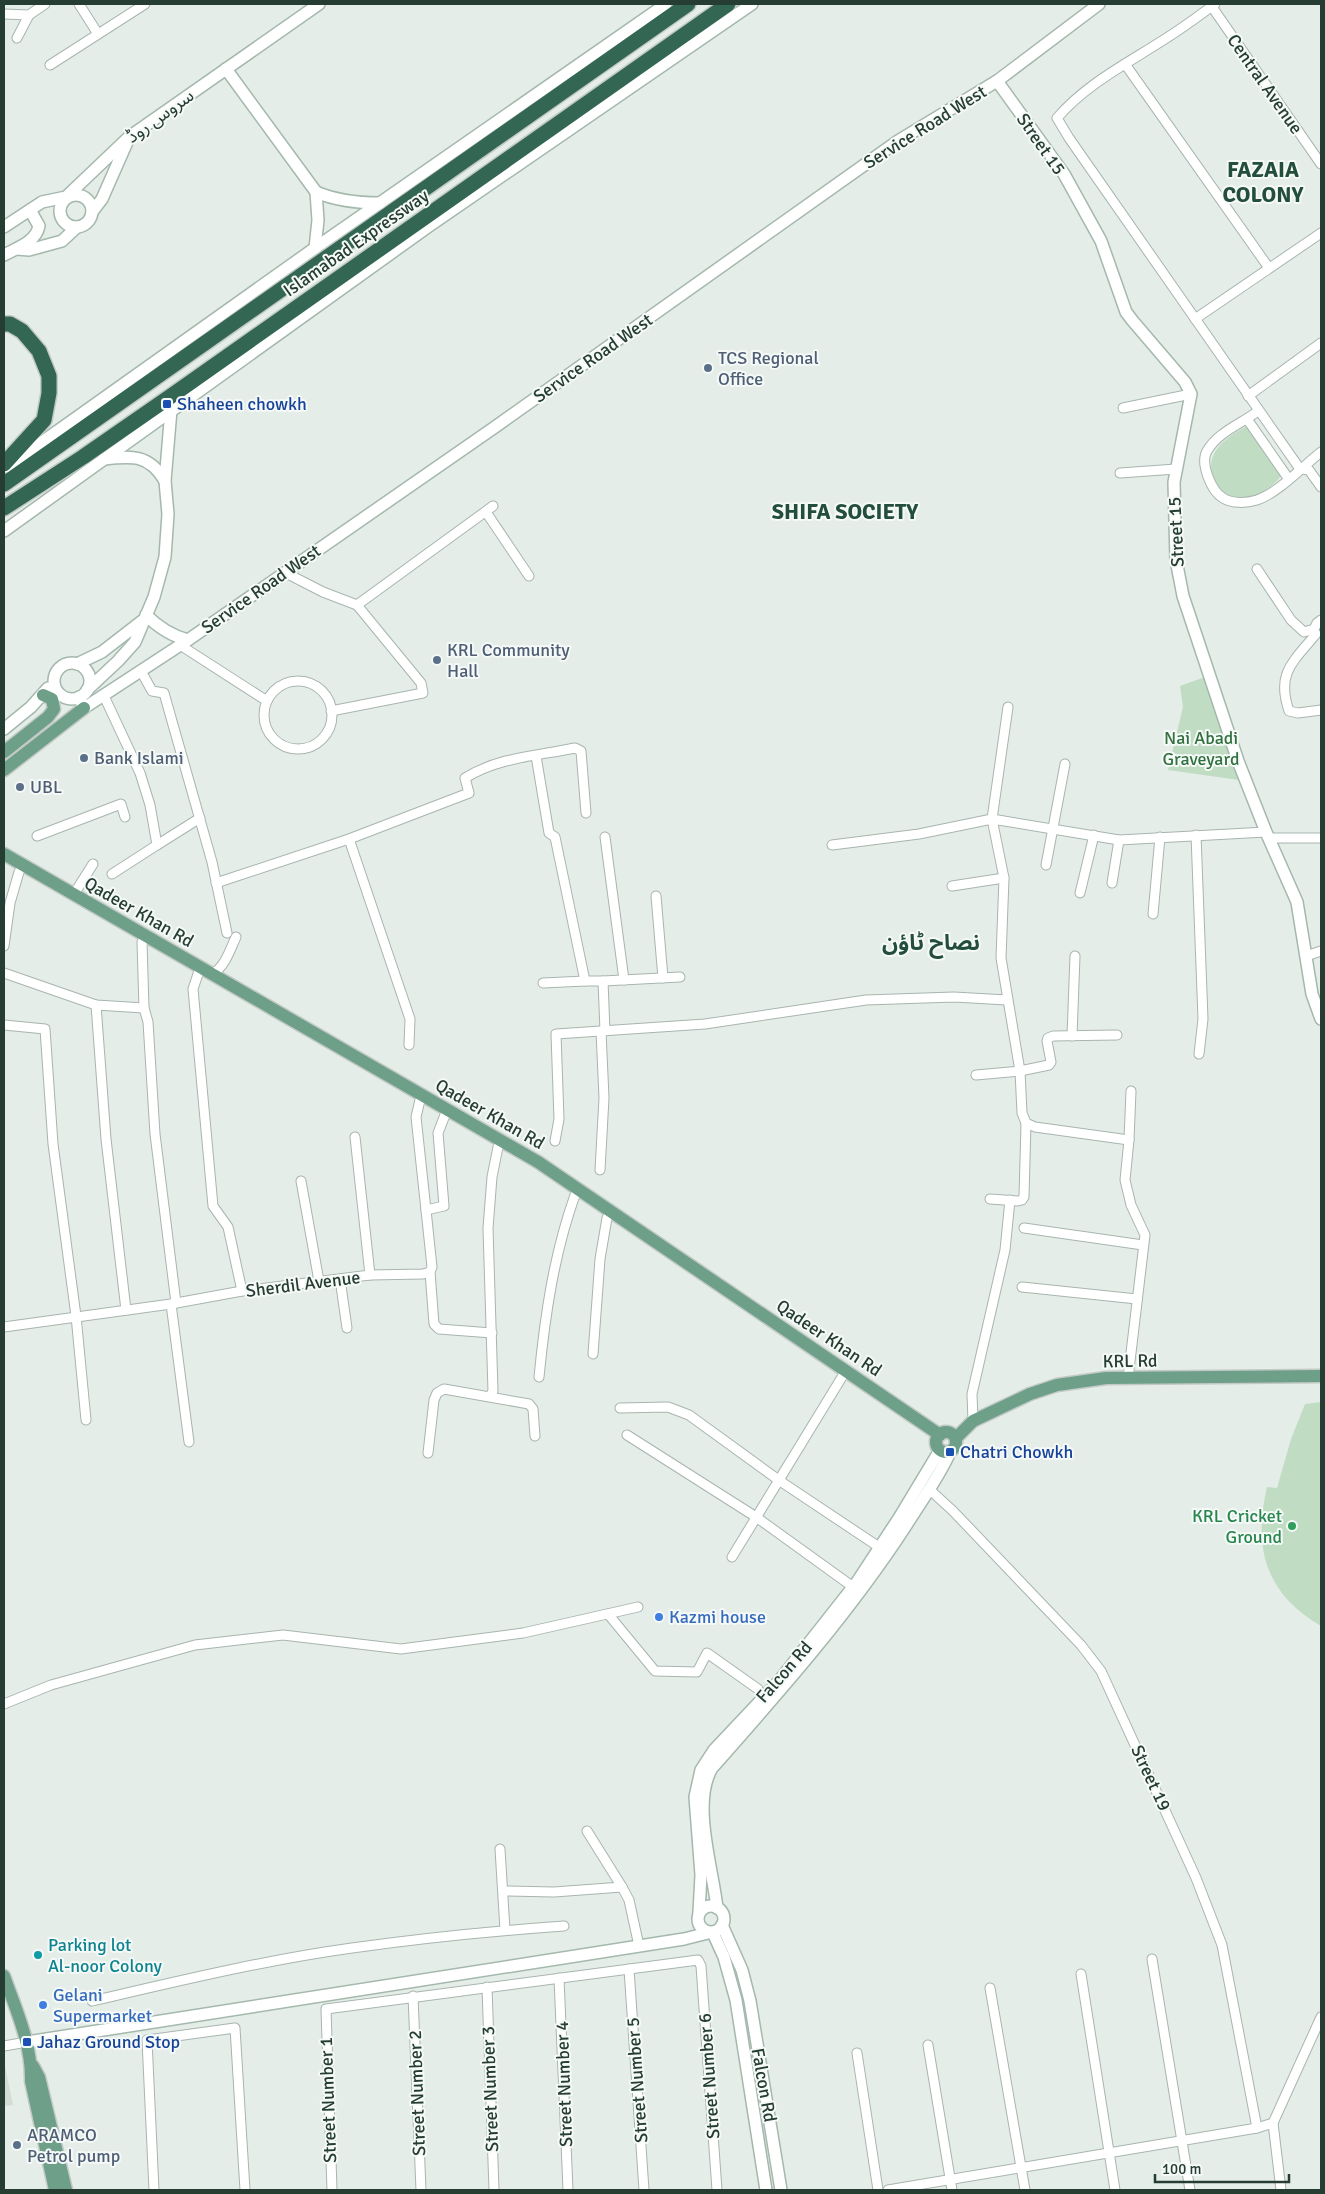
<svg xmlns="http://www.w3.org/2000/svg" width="1325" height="2194" viewBox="0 0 1325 2194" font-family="Signika,'Noto Sans Arabic',sans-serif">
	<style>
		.built { fill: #d3ddd6 }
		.green { fill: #c0dcc2 }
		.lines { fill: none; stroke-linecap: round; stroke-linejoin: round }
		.street-casing { stroke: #a8b5ae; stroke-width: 11 }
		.secondary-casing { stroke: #a4b8ad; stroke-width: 14 }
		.primary-casing { stroke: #c2c9c6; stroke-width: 15 }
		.highway-casing { stroke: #c2c9c6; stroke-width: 18 }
		.street { stroke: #fff; stroke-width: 9 }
		.secondary { stroke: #fff; stroke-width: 11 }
		.primary { stroke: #6d9f89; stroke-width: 12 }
		.highway { stroke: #336753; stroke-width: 15 }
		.service-dot { fill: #5c6f8a; stroke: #f5f9f7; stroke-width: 2 }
		.transit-dot { fill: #1a4fb4; stroke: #f5f9f7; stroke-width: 2 }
		.leisure-dot { fill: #2e9e5b; stroke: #f5f9f7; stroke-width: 2 }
		.shop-dot { fill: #3f7fe0; stroke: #f5f9f7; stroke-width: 2 }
		.culture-dot { fill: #0f9aa8; stroke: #f5f9f7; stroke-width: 2 }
		.labels { text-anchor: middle; stroke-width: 4; stroke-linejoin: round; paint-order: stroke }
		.street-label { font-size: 18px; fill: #253d32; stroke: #f5f9f7 }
		.service-label { font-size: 18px; fill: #4e5e75; stroke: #f5f9f7; text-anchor: start }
		.transit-label { font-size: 18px; fill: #164399; stroke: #f5f9f7; text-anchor: start }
		.park-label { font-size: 18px; fill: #32713f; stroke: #f5f9f7 }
		.leisure-label { font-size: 18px; fill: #27864d; stroke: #f5f9f7; text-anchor: end }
		.shop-label { font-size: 18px; fill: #366cbe; stroke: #f5f9f7; text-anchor: start }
		.culture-label { font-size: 18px; fill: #0d838f; stroke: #f5f9f7; text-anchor: start }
		.district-label { font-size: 22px; font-weight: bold; fill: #234e3b; stroke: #f5f9f7 }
	</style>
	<rect width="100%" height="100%" fill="#e5ede8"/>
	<path class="built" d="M4 2061 13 2105 4 2106Z"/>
	<g class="green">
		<path d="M1247 426 1281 475C1278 481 1273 485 1268 488 1262 493 1254 498 1247 498 1224 502 1205 477 1213 456 1219 442 1234 433 1247 426Z"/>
		<path d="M1205 677 1239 780 1168 770 1183 707 1180 686Z"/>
		<path d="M1321 1402V1626C1265 1593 1253 1548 1267 1487L1277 1488 1291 1439 1305 1404Z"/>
	</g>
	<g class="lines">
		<g class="street-casing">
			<g id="street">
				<path d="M79 4 98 34"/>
				<path d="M1210 4 1321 164"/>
				<path d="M1215 4C1200 15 1184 27 1168 37 1130 62 1087 83 1057 118L1069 138 1300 469 1309 470 1321 487"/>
				<path d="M4 14 29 15"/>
				<path d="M17 38 29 15 45 4"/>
				<path d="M1125 64 1269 268"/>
				<path d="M50 65 145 4"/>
				<path d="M1195 319 1321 233"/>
				<path d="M1248 396 1321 343"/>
				<path d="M1123 408 1191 394"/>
				<path d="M1258 411C1241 424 1218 432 1207 451 1200 463 1211 491 1223 498 1232 504 1247 503 1257 500 1278 493 1303 466 1321 452"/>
				<path d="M1247 419 1288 478"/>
				<path d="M1120 473 1176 469"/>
				<path d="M486 512 529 576"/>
				<path d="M1257 569 1291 620 1304 632 1314 629 1317 623 1321 620"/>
				<path d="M284 572 323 592 357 605 493 506"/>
				<path d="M1316 634C1293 662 1276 673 1289 711L1298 713 1321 710"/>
				<path d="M180 645 267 701"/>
				<path d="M141 671 152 691 164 693 212 862 227 933"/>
				<circle cx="298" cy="715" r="34"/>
				<path d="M104 696 140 773 150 805 157 845 112 874"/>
				<path d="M331 711 423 693 421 683 357 605"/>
				<path d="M536 756 549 833 555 837 585 981H603L605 1031"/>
				<path d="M1196 835 1203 1019 1199 1054"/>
				<path d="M37 836 121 804 125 817"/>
				<path d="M605 837 624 980"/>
				<path d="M1268 838H1321"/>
				<path d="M349 839 410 1019 409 1045"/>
				<path d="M157 845 200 818"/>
				<path d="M832 845 919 834 992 819 1008 707"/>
				<path d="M1046 865 1065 764"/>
				<path d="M216 883 349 839 469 793 465 778C499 757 537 756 575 748L581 751 586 813"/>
				<path d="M1112 883 1119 840"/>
				<path d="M952 886 1004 878"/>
				<path d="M1080 893 1094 835"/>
				<path d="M74 894 93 864"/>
				<path d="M656 896 663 978"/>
				<path d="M1153 914 1160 837"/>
				<path d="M142 942 144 1008 148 1022 155 1134 176 1303"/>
				<path d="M4 946 10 903 19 872"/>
				<path d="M1306 956 1321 951"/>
				<path d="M4 973 96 1005 144 1008"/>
				<path d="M198 974 193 989 213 1206 228 1227 242 1291"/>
				<path d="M212 974C225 967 230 950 236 937"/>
				<path d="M603 981 680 977"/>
				<path d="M543 983 585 981"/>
				<path d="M96 1005 106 1139 126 1310"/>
				<path d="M4 1025 45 1029 53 1144 76 1316 86 1420"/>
				<path d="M1072 1036 1075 956"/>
				<path d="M976 1075 1020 1071 1049 1065 1051 1062 1047 1041 1048 1038 1053 1036 1117 1035"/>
				<path d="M420 1100 416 1117 426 1210"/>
				<path d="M1026 1123 1035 1127 1129 1140 1125 1180 1131 1205 1145 1235 1128 1378"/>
				<path d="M355 1137 370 1275"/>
				<path d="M1129 1140 1131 1091"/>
				<path d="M555 1141 559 1119 556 1034 601 1031"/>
				<path d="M600 1170 604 1098 601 1031 705 1024 866 1000 954 997 1007 1000"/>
				<path d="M301 1181 319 1281"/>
				<path d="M990 1199 1018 1201 1022 1200 1024 1197 1026 1123 1022 1113 1020 1071 1001 958 1004 878 992 819 1119 840 1266 832"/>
				<path d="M1024 1228 1143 1245"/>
				<path d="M430 1272 434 1324 439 1329 492 1333"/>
				<path d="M340 1279 347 1328"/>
				<path d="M1022 1287 1137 1299"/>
				<path d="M171 1304 189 1442"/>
				<path d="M4 1327 171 1304 242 1291 370 1275 423 1274 430 1272 432 1267 426 1210 444 1206 438 1133 445 1115"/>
				<path d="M593 1354 600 1259 607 1218"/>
				<path d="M539 1377C545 1315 554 1254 575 1195"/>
				<path d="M490 1396 493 1391 488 1228 492 1177 498 1147"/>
				<path d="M620 1408 668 1407 689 1415 780 1481 876 1545"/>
				<path d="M973 1421 972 1394 1005 1250 1010 1200"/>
				<path d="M627 1435 756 1517 849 1584"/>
				<path d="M428 1453 434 1400 437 1393 444 1389 529 1404 533 1409 535 1436"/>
				<path d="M929 1489 953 1511 1081 1645 1101 1671 1196 1878 1222 1945 1257 2128"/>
				<path d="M732 1557 842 1377"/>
				<path d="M608 1614 655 1671 697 1672 707 1653 758 1689"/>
				<path d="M4 1704 51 1685 195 1645 283 1635 401 1649 523 1633 638 1607"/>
				<path d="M500 1849 505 1930"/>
				<path d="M622 1887 629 1900 639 1946"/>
				<path d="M504 1891 554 1892 622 1887 587 1831"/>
				<path d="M1152 1959 1190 2190"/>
				<path d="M629 1969 644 2190"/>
				<path d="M1081 1974 1115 2190"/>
				<path d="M559 1978 568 2190"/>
				<path d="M487 1987 494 2190"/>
				<path d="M990 1988 1025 2190"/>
				<path d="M413 1996 421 2190"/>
				<path d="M92 2001C178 1981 265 1960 352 1948 423 1938 493 1931 564 1926"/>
				<path d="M928 2045 952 2190"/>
				<path d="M4 2046 27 2042"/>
				<path d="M857 2053 878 2190"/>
				<path d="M1273 2123 1281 2190"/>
				<path d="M154 2190 147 2040 235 2028 245 2190"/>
				<path d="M332 2190 326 2009 698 1960 701 1966 717 2190"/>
				<path d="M888 2190 1257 2128 1273 2123 1321 2017"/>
			</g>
		</g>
		<g class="secondary-casing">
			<g id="secondary">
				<path d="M226 69 316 192 318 220 315 248"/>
				<path d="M997 81 1064 174 1101 241 1126 312 1132 320 1185 382 1191 394 1174 482 1176 560 1183 596 1238 761 1266 832 1297 902 1312 994 1321 1019"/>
				<path d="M316 192C337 201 357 203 380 203"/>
				<circle cx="76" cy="211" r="16"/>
				<path d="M92 212 102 199 128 140"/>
				<path d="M4 227 42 202 66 197 129 137 319 4"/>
				<path d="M17 249 29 250 62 241 77 227"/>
				<path d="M4 255C17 248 36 242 39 226L30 210"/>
				<path d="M104 459C132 456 149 454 165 481"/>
				<path d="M7 467 315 248 666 4"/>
				<path d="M4 531 429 226 752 4"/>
				<path d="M146 615C158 627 172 636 188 640"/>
				<circle cx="72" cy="681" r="18"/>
				<path d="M77 664 102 652 142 621"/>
				<path d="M87 690 118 661 135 642 154 597 165 557 168 514 165 481 171 410"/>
				<path d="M79 697 84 708 188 640 495 427 898 141 997 81 1099 4"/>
				<path d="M4 729 31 707 48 688"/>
				<circle cx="711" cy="1919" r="13"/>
				<path d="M717 1908C713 1869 691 1803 712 1768 782 1689 850 1612 907 1524 922 1500 939 1477 950 1452"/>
				<path d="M699 1912 701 1875 695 1797 701 1770 714 1750 779 1681 857 1582 899 1518 940 1450"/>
				<path d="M722 1925 742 1970 750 2001 781 2190"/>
				<path d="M713 1933 724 1957 736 2000 766 2190"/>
				<path d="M27 2042 684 1939 708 1933"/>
			</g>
		</g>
		<g class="primary-casing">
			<g id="primary">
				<path d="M4 752 48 717 54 709 52 699 43 695"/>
				<path d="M4 770 84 708"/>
				<path d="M4 854 538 1162 940 1435"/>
				<circle cx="946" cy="1442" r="10"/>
				<path d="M956 1438 973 1421 1030 1394 1057 1385 1106 1378 1321 1376"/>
				<path d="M4 1976C16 2010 32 2044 31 2081L55 2190"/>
				<path d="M33 2066 39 2077 66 2190"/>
			</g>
		</g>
		<g class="highway-casing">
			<g id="highway">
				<path d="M4 324H10L22 331 39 351 49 376V393L44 420 4 464"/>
				<path d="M4 484 688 4"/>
				<path d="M4 508 83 457 174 394 728 4"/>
			</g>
		</g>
		<use href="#street" class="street"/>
		<use href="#secondary" class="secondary"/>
		<use href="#primary" class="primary"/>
		<use href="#highway" class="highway"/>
	</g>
	<g class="service-dot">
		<circle cx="708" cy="368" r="5"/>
		<circle cx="437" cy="660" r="5"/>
		<circle cx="84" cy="758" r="5"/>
		<circle cx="20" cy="787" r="5"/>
		<circle cx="17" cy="2145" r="5"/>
	</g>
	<g class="transit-dot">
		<rect x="162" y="399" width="10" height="10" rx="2.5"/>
		<rect x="945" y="1447" width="10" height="10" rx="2.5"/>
		<rect x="22" y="2037" width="10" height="10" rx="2.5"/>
	</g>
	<circle class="leisure-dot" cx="1292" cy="1526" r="5"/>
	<g class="shop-dot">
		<circle cx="659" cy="1617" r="5"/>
		<circle cx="43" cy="2005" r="5"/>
	</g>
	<circle class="culture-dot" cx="38" cy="1955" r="5"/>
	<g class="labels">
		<g class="street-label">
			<text transform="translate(1265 84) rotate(55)" y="6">Central Avenue</text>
			<text transform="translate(160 116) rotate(-36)" y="6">سروس روڈ</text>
			<text transform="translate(925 127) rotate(-32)" y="6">Service Road West</text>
			<text transform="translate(1041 144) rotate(55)" y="6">Street 15</text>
			<text transform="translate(356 243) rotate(-35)" y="6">Islamabad Expressway</text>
			<text transform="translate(593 358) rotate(-35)" y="6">Service Road West</text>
			<text transform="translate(1176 532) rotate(-93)" y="6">Street 15</text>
			<text transform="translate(261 589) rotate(-35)" y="6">Service Road West</text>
			<text transform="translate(139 912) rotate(30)" y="6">Qadeer Khan Rd</text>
			<text transform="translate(490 1114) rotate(30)" y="6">Qadeer Khan Rd</text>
			<text transform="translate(303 1284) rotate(-7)" y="6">Sherdil Avenue</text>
			<text transform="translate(829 1338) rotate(34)" y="6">Qadeer Khan Rd</text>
			<text transform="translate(1130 1361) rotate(-1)" y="6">KRL Rd</text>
			<text transform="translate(784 1672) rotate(-49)" y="6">Falcon Rd</text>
			<text transform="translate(1151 1778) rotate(65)" y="6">Street 19</text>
			<text transform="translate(709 2076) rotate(-94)" y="6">Street Number 6</text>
			<text transform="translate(637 2080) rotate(-94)" y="6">Street Number 5</text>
			<text transform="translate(564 2084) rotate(-92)" y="6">Street Number 4</text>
			<text transform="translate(764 2085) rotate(80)" y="6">Falcon Rd</text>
			<text transform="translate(490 2089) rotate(-92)" y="6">Street Number 3</text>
			<text transform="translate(417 2093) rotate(-92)" y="6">Street Number 2</text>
			<text transform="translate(328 2100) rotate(-92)" y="6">Street Number 1</text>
		</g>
		<g class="service-label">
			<text x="718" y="364">TCS Regional<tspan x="718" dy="21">Office</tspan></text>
			<text x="447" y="656">KRL Community<tspan x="447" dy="21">Hall</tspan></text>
			<text x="94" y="764">Bank Islami</text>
			<text x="30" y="793">UBL</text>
			<text x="27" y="2141">ARAMCO<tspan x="27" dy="21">Petrol pump</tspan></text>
		</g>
		<g class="transit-label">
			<text x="177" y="410">Shaheen chowkh</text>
			<text x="960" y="1458">Chatri Chowkh</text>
			<text x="37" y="2048">Jahaz Ground Stop</text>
		</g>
		<g class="park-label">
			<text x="1201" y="744">Nai Abadi<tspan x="1201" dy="21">Graveyard</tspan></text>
		</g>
		<g class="leisure-label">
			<text x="1282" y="1522">KRL Cricket<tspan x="1282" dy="21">Ground</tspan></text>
		</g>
		<g class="shop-label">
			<text x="669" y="1623">Kazmi house</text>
			<text x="53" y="2001">Gelani<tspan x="53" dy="21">Supermarket</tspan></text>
		</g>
		<g class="culture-label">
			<text x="48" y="1951">Parking lot<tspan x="48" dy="21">Al-noor Colony</tspan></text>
		</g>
		<g class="district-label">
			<text x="1263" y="177">FAZAIA<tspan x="1263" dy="25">COLONY</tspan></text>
			<text x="845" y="519">SHIFA SOCIETY</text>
			<text x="931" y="950">نصاح ٹاؤن</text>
		</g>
	</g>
	<rect width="1325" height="2194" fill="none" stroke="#253d32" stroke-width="10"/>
	<path d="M1155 2174v8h134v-8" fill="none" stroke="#253d32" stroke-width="2.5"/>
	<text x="1162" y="2174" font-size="15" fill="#253d32" stroke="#f5f9f7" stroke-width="4" paint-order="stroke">100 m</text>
</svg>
